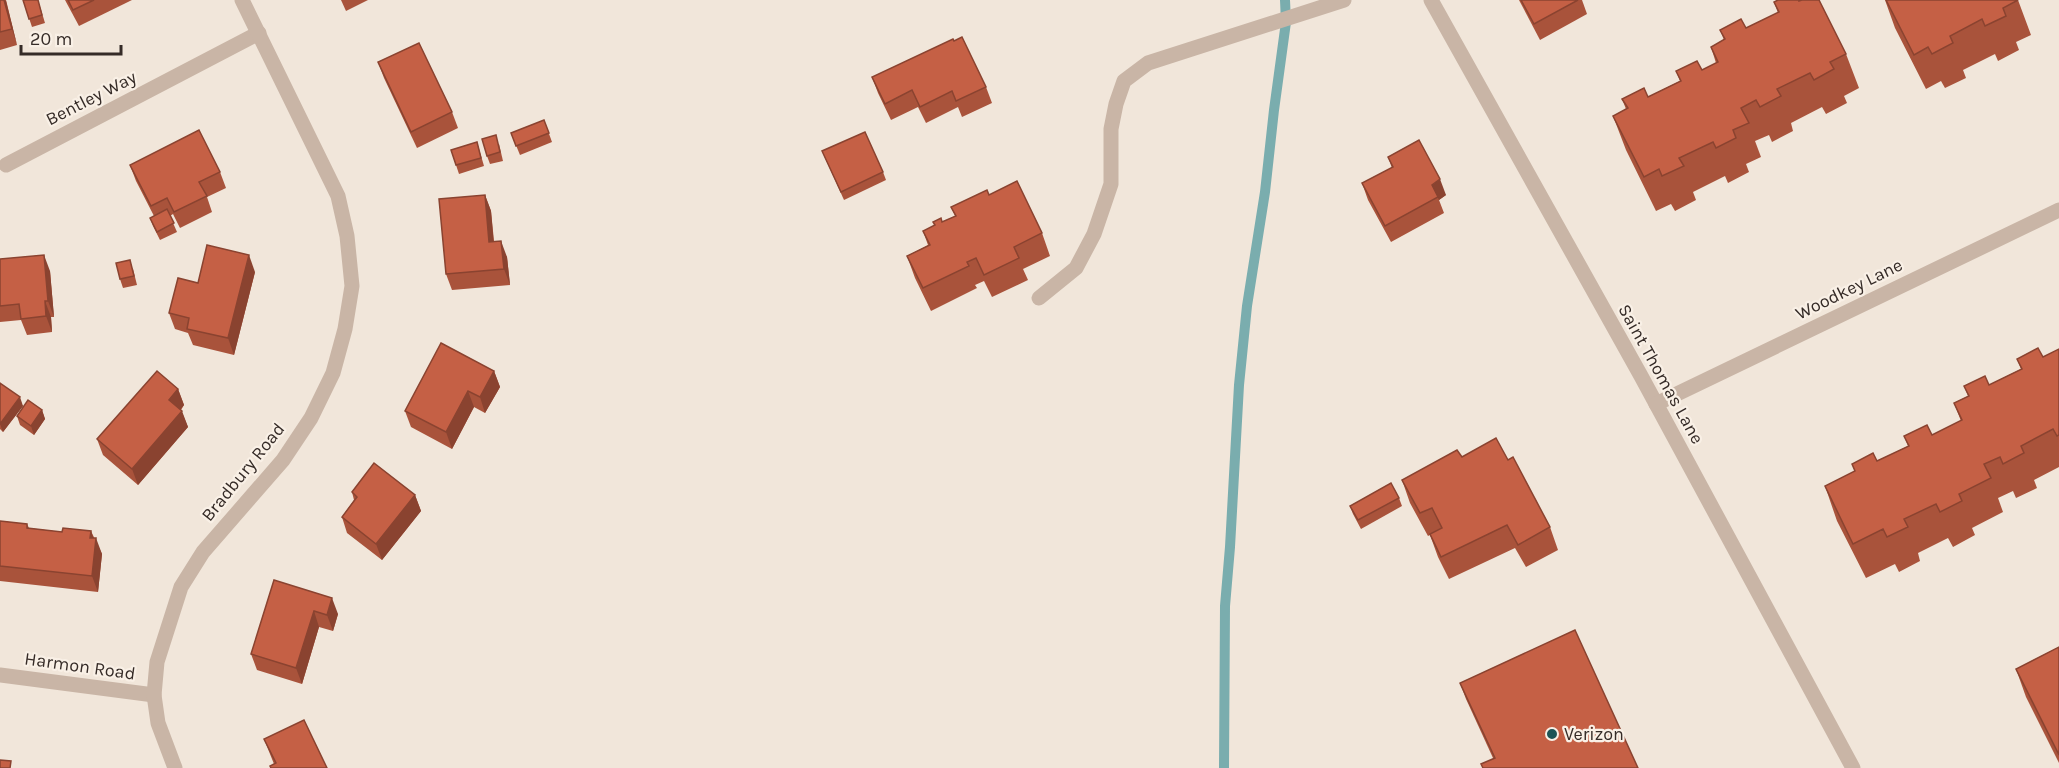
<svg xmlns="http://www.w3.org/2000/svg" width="2059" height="768" viewBox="0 0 2059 768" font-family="Karla,sans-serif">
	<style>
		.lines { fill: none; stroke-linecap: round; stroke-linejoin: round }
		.stream { stroke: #7aadae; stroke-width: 10 }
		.minor { stroke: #c9b5a6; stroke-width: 15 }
		.wall { fill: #a9533b }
		.shaded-wall { fill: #8a4330 }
		.building { fill: #c56045; stroke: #8a4330; stroke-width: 1.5 }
		.poi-dot { fill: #1d5456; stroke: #f9f0e6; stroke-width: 2 }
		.labels { text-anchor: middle; stroke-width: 4.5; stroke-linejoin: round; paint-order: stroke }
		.street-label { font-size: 18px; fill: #352b27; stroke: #f9f0e6 }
		.poi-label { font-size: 18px; fill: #352b27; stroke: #f9f0e6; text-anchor: start }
	</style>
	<rect width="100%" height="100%" fill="#f1e6da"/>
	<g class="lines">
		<path class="stream" d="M1224 768 1225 606 1230 547 1239 385 1247 306 1265 192 1274 110 1286 22 1285 0"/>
		<g class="minor">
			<path d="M1431 0 1641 376 1853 768"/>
			<path d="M6 165 259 33"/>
			<path d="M1039 298 1076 268 1094 234 1111 184V129L1116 104 1124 81 1148 63 1344 0"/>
			<path d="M1656 404 2059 210"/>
			<path d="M0 675 154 695"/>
			<path d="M175 768 158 723 154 695 157 662 181 587 203 552 283 460 311 418 333 373 345 329 352 286 347 236 338 196 242 0"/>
		</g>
	</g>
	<g class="wall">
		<path d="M0 0H6L17 45 0 50Z"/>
		<path d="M23 0H38L45 23 32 27Z"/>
		<path d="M65 0H132L79 26Z"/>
		<path d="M341 0H368L346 11Z"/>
		<path d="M1519 0H1582L1587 14 1540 40Z"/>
		<path d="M1885 0H2018L2031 35 2016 42 2019 50 1998 61 1995 54 1963 70 1966 78 1945 88 1941 81 1926 89 1895 28Z"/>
		<path d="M1774 2 1846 54 1859 88 1844 96 1847 103 1826 114 1822 107 1791 123 1793 131 1772 142 1769 135 1755 141 1761 157 1746 164 1749 172 1728 183 1725 176 1693 192 1696 200 1675 211 1671 204 1656 211 1626 150 1613 116 1626 109 1622 99 1648 97 1680 81 1676 71 1702 70 1716 63 1711 47 1724 40 1720 30 1746 28 1778 13Z"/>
		<path d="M378 62 452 112 458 128 417 148 384 78Z"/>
		<path d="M872 77 986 87 992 103 962 117 958 107 926 123 918 107 891 120 878 93Z"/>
		<path d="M544 120 552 142 520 155 511 133Z"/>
		<path d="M477 142 484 166 459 174 451 150Z"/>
		<path d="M499 144 503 161 490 164 487 156Z"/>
		<path d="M822 151 883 172 886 180 844 200Z"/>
		<path d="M1388 157 1446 195 1439 200 1444 213 1391 242 1368 200 1362 183 1392 168Z"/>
		<path d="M130 165 220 172 226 188 207 197 212 212 180 228 173 214 170 216 177 232 160 240 153 226 150 218 154 216 136 181Z"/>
		<path d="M485 195 491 211 494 241 507 257 510 285 452 290 446 274Z"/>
		<path d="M989 195 1042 233 1050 256 1023 269 1028 280 992 297 984 281 975 285 977 288 931 311 915 278 907 256 928 245 923 231 955 216 951 207Z"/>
		<path d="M0 259 50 271 54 317H51L52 332 27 335 21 320 0 322Z"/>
		<path d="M133 269 137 285 123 288 120 279Z"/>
		<path d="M255 272 234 355 193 345 188 333 175 329 169 313Z"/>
		<path d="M2059 349V467L2034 480 2037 488 2016 498 2013 491 1998 498 2003 512 1972 528 1975 535 1953 547 1948 538 1918 553 1920 561 1899 572 1895 564 1866 578 1837 521 1825 486 1855 471 1852 464 1877 461 1908 446 1904 436 1932 435 1961 421 1954 403 1968 396 1964 386 1989 385 2021 369 2017 359 2043 357Z"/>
		<path d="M494 371 500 387 485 413 474 407 452 449 411 427 405 411Z"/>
		<path d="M0 383 23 406 3 432 0 429Z"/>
		<path d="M178 389 184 405 181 410 188 427 138 485 103 455 97 439Z"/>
		<path d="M42 410 45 419 34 435 20 425 17 416Z"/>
		<path d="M1462 457 1508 460 1550 527 1558 550 1526 567 1515 548 1449 579 1438 557 1430 535 1428 536 1410 503 1402 480Z"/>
		<path d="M352 492 415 495 421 511 382 560 347 533 342 517 354 500Z"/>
		<path d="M1399 498 1402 506 1361 529 1353 514 1350 506Z"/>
		<path d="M0 521 27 524 29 528 62 532 91 531 102 554 98 592 0 581Z"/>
		<path d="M274 580 338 614 333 631 319 627 302 684 257 670 251 654Z"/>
		<path d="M2059 647V763L2026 697 2016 669Z"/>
		<path d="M1460 683 1638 768 1493 758 1466 699Z"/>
		<path d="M264 739 327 768 274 764Z"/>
	</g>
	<g class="shaded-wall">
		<path d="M4 0 6 1 17 45 12 29Z"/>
		<path d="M1440 179 1446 195 1439 200 1432 185Z"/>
		<path d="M485 195 491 211 495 258 489 242Z"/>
		<path d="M501 241 507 257 510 285 504 269Z"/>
		<path d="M44 255 50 271 54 317 48 301Z"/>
		<path d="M249 255 255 272 234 355 228 338Z"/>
		<path d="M45 301 51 317 52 332 46 316Z"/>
		<path d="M494 371 500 387 485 413 480 397Z"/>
		<path d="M178 389 184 405 175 416 169 400Z"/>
		<path d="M468 391 474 407 452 449 446 432Z"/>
		<path d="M20 397 23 406 3 432 0 424Z"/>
		<path d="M42 410 45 419 34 435 31 426Z"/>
		<path d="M182 411 188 427 138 485 132 469Z"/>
		<path d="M415 495 421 511 382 560 376 544Z"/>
		<path d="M91 531 95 543 96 538 102 554 98 592 92 576 90 538Z"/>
		<path d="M332 598 338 614 333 631 327 615Z"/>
		<path d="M314 611 319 627 302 684 296 668Z"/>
	</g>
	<g class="building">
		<path d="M0 0H4L12 29 0 32Z"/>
		<path d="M23 0H38L42 15 29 19Z"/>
		<path d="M68 0H94L73 10Z"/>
		<path d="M1521 0H1578L1534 24Z"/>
		<path d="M1778 0H1799V1L1802 0H1819L1846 54 1830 62 1834 69 1814 80 1810 73 1777 89 1781 96 1760 107 1756 100 1741 108 1749 123 1733 130 1736 138 1716 148 1713 142 1679 158 1684 166 1662 176 1659 169 1644 177 1613 116 1628 108 1622 99 1644 88 1648 97 1681 81 1676 71 1697 61 1702 70 1718 62 1711 47 1725 39 1720 30 1741 19 1746 28 1779 12 1774 2Z"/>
		<path d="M1886 0H2018L2003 8 2006 16 1985 26 1982 19 1950 36 1953 43 1932 54 1928 47 1914 55Z"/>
		<path d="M962 37 986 87 956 101 952 91 920 107 912 90 885 104 872 77 953 39 954 41Z"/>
		<path d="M419 43 452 112 411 132 378 62Z"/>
		<path d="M544 120 549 133 516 146 511 133Z"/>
		<path d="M199 130 220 172 199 182 207 196 174 212 167 198 151 206 130 165Z"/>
		<path d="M865 132 883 172 841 192 822 151Z"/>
		<path d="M496 135 500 152 487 156 482 139Z"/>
		<path d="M1419 140 1440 179 1432 185 1438 197 1385 226 1362 183 1393 167 1388 157Z"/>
		<path d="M477 142 481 158 456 165 451 150Z"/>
		<path d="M1017 181 1042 233 1014 247 1019 258 984 275 976 258 967 262 969 266 923 288 907 256 930 245 923 231 935 225 933 222 941 218 942 222 956 216 951 207 987 190 989 195Z"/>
		<path d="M485 195 489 242 501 241 504 269 446 274 439 199Z"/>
		<path d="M167 209 174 223 157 232 150 218Z"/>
		<path d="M207 245 249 255 228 338 187 329 189 318 169 313 178 278 198 283Z"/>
		<path d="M44 255 48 301H45L46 316 21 319 19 304 0 306V259Z"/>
		<path d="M130 260 134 276 120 279 116 263Z"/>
		<path d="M441 343 494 371 480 397 468 391 446 432 405 411Z"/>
		<path d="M2038 348 2043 357 2059 349V435L2057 436 2053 429 2021 446 2024 453 2003 464 2000 457 1984 464 1991 478 1959 494 1962 501 1940 512 1936 504 1904 519 1908 527 1887 537 1883 529 1853 544 1825 486 1855 471 1852 464 1873 453 1877 461 1909 446 1904 436 1927 425 1932 435 1962 420 1954 403 1969 396 1964 386 1985 376 1989 385 2022 369 2017 359Z"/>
		<path d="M157 371 178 389 169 400 182 411 132 469 97 439Z"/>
		<path d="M0 383 20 397 0 424Z"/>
		<path d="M28 400 42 410 31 426 17 416Z"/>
		<path d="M1496 438 1508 460 1513 457 1550 527 1518 545 1507 525 1441 557 1430 534 1442 528 1432 508 1420 513 1402 480 1457 450 1462 457Z"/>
		<path d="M374 463 415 495 376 544 342 517 357 497 352 492Z"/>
		<path d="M1391 483 1399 498 1358 520 1350 506Z"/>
		<path d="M0 521 27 524V528L62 532 63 528 91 531 90 538H96L92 576 0 566Z"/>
		<path d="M274 580 332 598 327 615 314 611 296 668 251 654Z"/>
		<path d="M1575 630 1638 768H1483L1481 764 1495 758 1460 683Z"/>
		<path d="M2059 647V755L2016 669Z"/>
		<path d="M304 720 327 768H271L270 766 276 763 264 739Z"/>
		<path d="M0 760 11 761 10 768H0Z"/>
	</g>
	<circle class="poi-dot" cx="1552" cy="734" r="6"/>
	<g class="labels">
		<g class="street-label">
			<text transform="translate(91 98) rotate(-27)" y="6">Bentley Way</text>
			<text transform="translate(1849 289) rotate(-26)" y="6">Woodkey Lane</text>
			<text transform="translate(1661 374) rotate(61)" y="6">Saint Thomas Lane</text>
			<text transform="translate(243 472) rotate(-51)" y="6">Bradbury Road</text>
			<text transform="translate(80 666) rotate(8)" y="6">Harmon Road</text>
		</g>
		<g class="poi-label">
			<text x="1564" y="740">Verizon</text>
		</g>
	</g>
	<path d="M21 45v9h100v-9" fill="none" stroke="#352b27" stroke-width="3"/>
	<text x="30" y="45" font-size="18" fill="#352b27" stroke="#f9f0e6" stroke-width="4.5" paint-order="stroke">20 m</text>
</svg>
